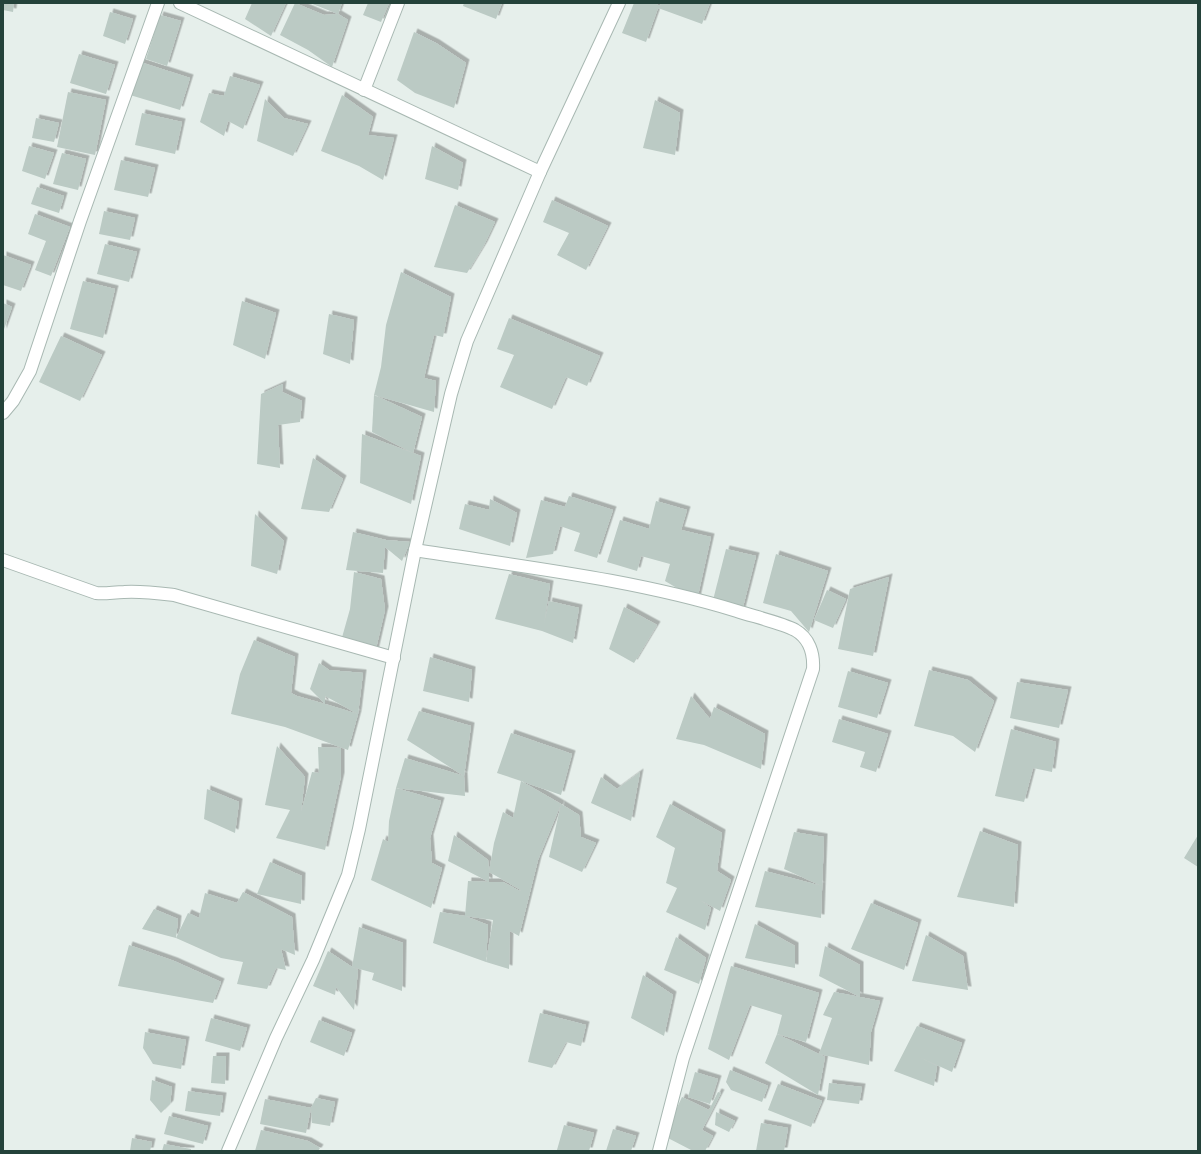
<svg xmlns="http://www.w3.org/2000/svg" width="1201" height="1154" viewBox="0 0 1201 1154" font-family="Manrope,sans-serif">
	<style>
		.building { fill: #bbcac4; fill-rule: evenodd; filter: url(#shadow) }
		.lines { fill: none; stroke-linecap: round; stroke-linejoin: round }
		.street-casing { stroke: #a8b8b2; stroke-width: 14 }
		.street { stroke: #fff; stroke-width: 12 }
	</style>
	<defs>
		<filter id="shadow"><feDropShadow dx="3.5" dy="-3.5" stdDeviation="0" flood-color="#0004"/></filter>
	</defs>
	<rect width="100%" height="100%" fill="#e6efeb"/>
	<g class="building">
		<path d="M3 3H14L13 12 3 10Z"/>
		<path d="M252 3H286L271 36 245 19Z"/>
		<path d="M295 3 324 15 338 14 348 20 332 67 308 50 280 35Z"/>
		<path d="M310 3H342L338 14Z"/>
		<path d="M368 3H389L381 22 363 15Z"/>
		<path d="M464 3H502L496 19 463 6Z"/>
		<path d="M634 3H654L660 6 661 3H710L702 24 658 8 646 42 622 33Z"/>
		<path d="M110 12 133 19 125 44 103 36Z"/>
		<path d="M160 15 181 21 167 66 146 59Z"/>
		<path d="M414 32 436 43 466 63 454 108 415 93 397 80Z"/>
		<path d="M79 54 115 65 106 94 70 83Z"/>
		<path d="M140 62 190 78 180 110 130 95Z"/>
		<path d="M230 76 260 85 243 129 228 121 224 136 200 122 209 93 224 96Z"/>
		<path d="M68 92 106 100 95 155 57 147Z"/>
		<path d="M342 95 373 117 368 135 394 138 383 180 359 166 321 151Z"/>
		<path d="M265 99 284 118 308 124 293 156 257 141Z"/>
		<path d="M655 100 680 113 675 155 643 148Z"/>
		<path d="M142 113 182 122 175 154 135 145Z"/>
		<path d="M36 118 59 123 54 142 32 138Z"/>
		<path d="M29 146 54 153 45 179 22 171Z"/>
		<path d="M432 146 463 163 458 190 425 179Z"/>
		<path d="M62 153 86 159 78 190 53 184Z"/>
		<path d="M121 160 155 168 148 197 114 190Z"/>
		<path d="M37 187 64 196 59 213 31 204Z"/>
		<path d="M552 200 608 226 586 270 557 255 569 233 543 222Z"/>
		<path d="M455 205 495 222 484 245 467 273 434 267Z"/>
		<path d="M104 211 135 218 130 240 99 234Z"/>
		<path d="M35 214 70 227 51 276 35 270 46 241 28 234Z"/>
		<path d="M105 244 137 252 129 282 97 274Z"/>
		<path d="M3 255 31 265 21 291 3 285Z"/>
		<path d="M401 272 451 297 443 337 434 335 424 378 436 381 434 412 374 395 381 367 386 325Z"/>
		<path d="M83 281 115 289 103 338 70 329Z"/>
		<path d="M242 301 276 313 265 359 233 345Z"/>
		<path d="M3 303 12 307 3 332Z"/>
		<path d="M329 314 354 320 350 364 323 354Z"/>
		<path d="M509 318 600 356 587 386 566 377 552 409 500 387 514 355 497 349Z"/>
		<path d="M61 336 102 355 80 401 39 382Z"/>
		<path d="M283 384 282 392 302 401 300 422 278 425 280 468 257 464 261 394Z"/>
		<path d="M374 395 422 417 413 453 372 432Z"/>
		<path d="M362 434 421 456 411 504 360 483Z"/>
		<path d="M313 458 343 479 329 512 301 509Z"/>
		<path d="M569 496 613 510 597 558 574 551 580 533 560 526 553 554 526 558 541 500 565 507Z"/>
		<path d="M490 499 517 513 510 546 459 529 465 504 489 510Z"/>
		<path d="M656 501 687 510 681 530 711 537 697 600 665 581 670 564 641 556 637 571 607 562 620 520 649 529Z"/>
		<path d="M255 514 284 541 277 574 251 566Z"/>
		<path d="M353 532 386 540 410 542 402 561 385 547 383 573 346 570Z"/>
		<path d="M726 549 756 556 742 611 712 604Z"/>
		<path d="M776 554 828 571 809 632 791 611 763 603Z"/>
		<path d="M354 572 381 579 385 610 375 653 341 641 350 609Z"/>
		<path d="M509 574 550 584 544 624 549 601 579 608 573 643 542 631 495 619Z"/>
		<path d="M889 577 873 656 838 649 850 589Z"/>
		<path d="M827 590 846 599 833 628 814 620Z"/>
		<path d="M624 607 657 625 634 663 609 649Z"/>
		<path d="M254 640 295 657 291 693 297 696 325 704 358 714 325 696V704L310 689 319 663 329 670 363 673 358 714 348 750 285 727 231 714 240 674Z"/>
		<path d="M430 657 472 670 469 702 423 691Z"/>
		<path d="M929 670 968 680 994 701 975 752 953 736 914 726Z"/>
		<path d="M848 671 888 683 877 718 838 707Z"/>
		<path d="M1017 682 1068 690 1059 728 1010 718Z"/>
		<path d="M691 696 710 719 714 707 765 734 761 769 704 745 676 739Z"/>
		<path d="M419 711 471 726 464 776 407 740Z"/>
		<path d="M839 719 888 734 876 772 860 767 865 752 832 742Z"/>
		<path d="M1011 729 1056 742 1052 772 1033 768 1024 802 995 796Z"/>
		<path d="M511 733 572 754 561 795 521 781 561 804 538 860 519 936 510 931 509 969 486 962 433 943 440 912 465 916 488 925 486 962 493 920 465 916 468 881 489 882 448 861 454 835 488 860 489 872 494 843 503 812 513 818 521 781 497 773ZM489 872 521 890 520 891 503 882H489Z"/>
		<path d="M277 746 305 777 301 812 312 772 319 773 318 747 341 748V776L325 850 276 838 290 810 265 805Z"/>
		<path d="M405 758 464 776 465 796 396 788 441 801 430 838 432 863 442 868 431 908 371 880 383 839 388 842 389 821 396 788Z"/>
		<path d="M640 772 631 821 591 803 601 777 617 789Z"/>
		<path d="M207 789 239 802 235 833 204 819Z"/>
		<path d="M561 804 579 815 581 837 596 843 582 872 549 857Z"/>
		<path d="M670 804 722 833 717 871 731 880 720 911 700 900 711 908 705 930 666 912 677 888 666 883 675 848 656 837Z"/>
		<path d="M980 831 1018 845 1014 907 957 897Z"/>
		<path d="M794 832 824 837 821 918 755 907 765 871 822 886 784 869Z"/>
		<path d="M1198 835V867L1184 858Z"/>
		<path d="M270 862 302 876 301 904 257 894Z"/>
		<path d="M243 892 292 917 295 955 281 949 286 970 276 968 267 989 237 984 243 962 221 958 176 938 188 913 199 918 205 893 237 903Z"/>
		<path d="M871 903 918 923 904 970 851 949Z"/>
		<path d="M154 909 178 919 176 938 142 929Z"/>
		<path d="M755 924 795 946V968L745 958Z"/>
		<path d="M359 927 403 943 402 991 372 980 374 973 352 967 358 970 354 1010 336 987 335 995 313 986 328 951 352 967Z"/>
		<path d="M926 935 963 956 968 990 912 981Z"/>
		<path d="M676 937 706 958 699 984 664 970Z"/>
		<path d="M129 945 174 961 221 982 213 1003 118 986Z"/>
		<path d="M825 946 860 965V997L880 1001 871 1032 869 1065 819 1054 832 1018 823 1015 834 992 860 997 819 976Z"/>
		<path d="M731 966 819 993 806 1042 777 1034 825 1057 818 1095 765 1063 777 1034 782 1015 750 1005 729 1060 708 1049Z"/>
		<path d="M643 975 673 995 664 1036 631 1018Z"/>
		<path d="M540 1013 586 1025 581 1046 566 1042 552 1068 528 1062Z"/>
		<path d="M211 1018 247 1028 240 1051 205 1041Z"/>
		<path d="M319 1020 352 1033 344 1056 310 1042Z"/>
		<path d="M917 1026 962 1043 952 1072 919 1057 937 1066 934 1086 894 1071Z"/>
		<path d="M145 1032 186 1040 181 1069 153 1064 143 1048Z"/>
		<path d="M213 1056H226L225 1084 211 1083Z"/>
		<path d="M730 1070 768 1086 762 1102 731 1090 726 1082Z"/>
		<path d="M695 1072 718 1079 710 1104 688 1097Z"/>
		<path d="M152 1080 172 1087 170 1104 161 1113 150 1100Z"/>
		<path d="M829 1083 862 1087 859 1104 827 1100Z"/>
		<path d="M778 1084 822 1101 811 1127 768 1110Z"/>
		<path d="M188 1091 223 1096 220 1116 185 1111Z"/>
		<path d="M718 1092 721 1093 702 1130 713 1136 705 1151H693L664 1136 682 1097 709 1110Z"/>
		<path d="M316 1098 335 1102 330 1126 312 1123 311 1108Z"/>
		<path d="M265 1099 311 1108 306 1133 260 1124Z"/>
		<path d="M716 1112 735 1121 729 1132 715 1125Z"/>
		<path d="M169 1116 208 1126 203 1144 164 1134Z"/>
		<path d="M761 1123 788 1128 784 1151H756Z"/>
		<path d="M564 1125 594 1133 589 1151 557 1150Z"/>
		<path d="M613 1129 636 1136 631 1151H606Z"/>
		<path d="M261 1130 308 1141 320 1148 318 1151H255Z"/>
		<path d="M132 1138 152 1142 150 1151H130Z"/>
		<path d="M164 1144 191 1149V1151H162Z"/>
	</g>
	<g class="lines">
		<g class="street-casing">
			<g id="street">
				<path d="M180 3 540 172"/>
				<path d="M364 90 398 3"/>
				<path d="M3 413 13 401 30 371 80 221 158 3"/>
				<path d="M415 550C523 567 633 579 737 611 752 616 782 623 795 630 809 638 814 653 813 669L683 1058 659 1151"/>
				<path d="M3 560 96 593C106 594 114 592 124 592 141 591 157 593 174 595L394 658"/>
				<path d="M228 1151 276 1038 313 960 348 875 359 829 415 550 451 394 467 341 540 172 619 3"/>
			</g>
		</g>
		<use href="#street" class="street"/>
	</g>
	<rect width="1201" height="1154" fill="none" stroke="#24423a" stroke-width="8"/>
</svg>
